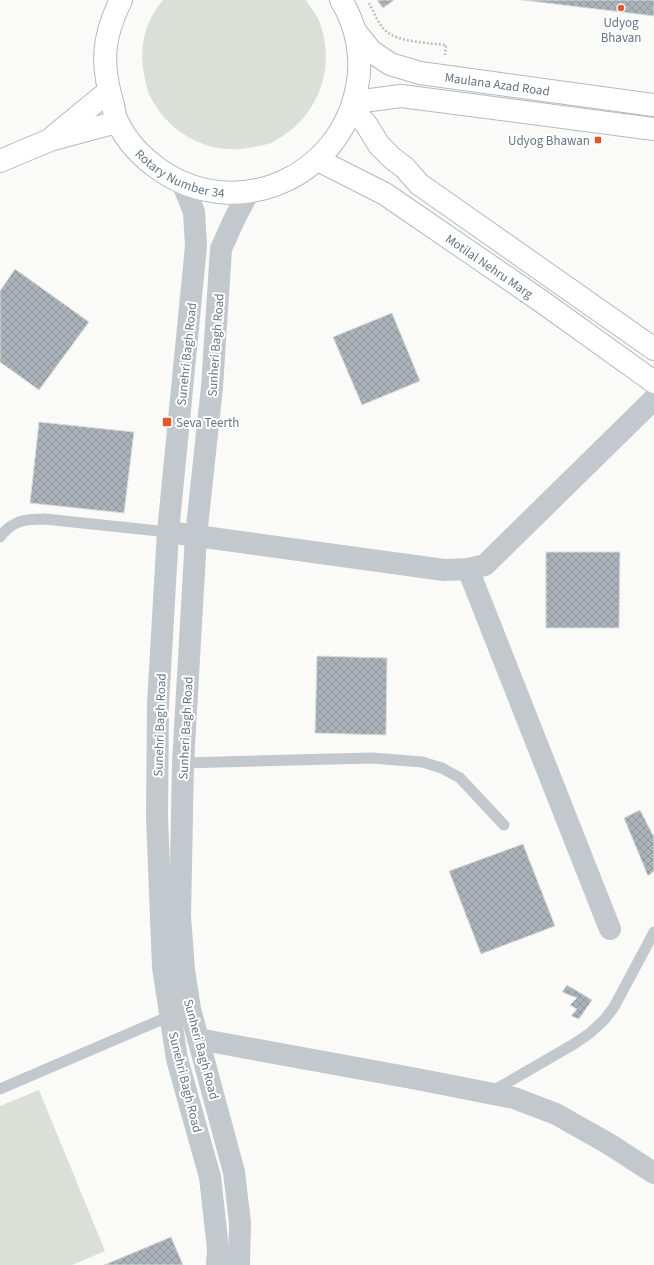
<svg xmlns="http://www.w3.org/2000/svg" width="654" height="1265" viewBox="0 0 654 1265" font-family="'Source Sans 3',sans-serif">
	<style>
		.green { fill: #dadfd7 }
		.building { fill: url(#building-cross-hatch); stroke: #dcdcda }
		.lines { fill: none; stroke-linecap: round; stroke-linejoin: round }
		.secondary-casing { stroke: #b3babf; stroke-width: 24 }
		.path { stroke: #bbbfc2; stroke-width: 2.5; stroke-dasharray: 2 2; stroke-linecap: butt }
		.service { stroke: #c3c8cc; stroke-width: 11 }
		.minor { stroke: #c3c8cc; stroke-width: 22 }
		.tertiary { stroke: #c3c8cc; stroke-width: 22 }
		.secondary { stroke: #fff; stroke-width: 22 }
		.poi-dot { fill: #e4572e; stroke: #fff; stroke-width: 1.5 }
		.labels { text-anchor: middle; stroke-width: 4; stroke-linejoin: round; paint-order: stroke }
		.poi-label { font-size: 13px; fill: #657683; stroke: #fff }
		.street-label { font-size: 13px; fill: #657683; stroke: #fff }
	</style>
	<defs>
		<pattern id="building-cross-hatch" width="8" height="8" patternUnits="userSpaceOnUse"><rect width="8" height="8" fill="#aab3b9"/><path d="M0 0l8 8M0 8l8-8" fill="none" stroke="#8e969c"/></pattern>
	</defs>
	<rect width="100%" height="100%" fill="#fafaf8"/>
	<g class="green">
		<path d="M163 0H306C310 7 317 15 320 23 337 71 316 121 271 143 265 145 259 146 253 147 210 157 167 133 149 94 147 89 146 84 145 79 138 51 144 22 163 0Z"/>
		<path d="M39 1090 105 1251 72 1265H0V1106Z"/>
	</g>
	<g class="building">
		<path d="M377 0H394L383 8Z"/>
		<path d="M522 0H654V16Z"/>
		<path d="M15 269 89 322 39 390 0 362V291Z"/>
		<path d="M392 313 420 381 362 405 333 337Z"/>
		<path d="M39 422 134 432 124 513 30 503Z"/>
		<path d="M546 552H620L619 628H546Z"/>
		<path d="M317 656 387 658 386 735 315 733Z"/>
		<path d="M640 810 654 837V871L648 876 624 818Z"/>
		<path d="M523 844 555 926 481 954 449 871Z"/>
		<path d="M567 985 592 1000 579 1019 571 1016 577 1009 570 1005 577 998 562 992Z"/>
		<path d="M171 1237 183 1265H104Z"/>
	</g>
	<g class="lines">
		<g class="secondary-casing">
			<g id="secondary">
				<path id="s1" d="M121 0C102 38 101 65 113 105 114 111 115 118 118 123 127 142 143 158 160 170 237 223 340 178 357 87 363 58 357 26 341 0"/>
				<path id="s2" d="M355 31 371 51 390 64 420 73 654 105"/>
				<path d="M355 102 401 96 654 129"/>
				<path d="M352 109 366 124 379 145 392 158 405 168 419 184 654 349"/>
				<path d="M54 136 109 91"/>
				<path id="s3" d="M318 160 385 194 541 301 654 382"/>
				<path d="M0 161 50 140 117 122"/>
			</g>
		</g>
		<path class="path" d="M369 3C374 12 378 24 386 31 397 42 430 43 446 45L445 55"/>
		<g class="service">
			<path d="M0 537C13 520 25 519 45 519L168 532"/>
			<path d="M183 763 372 758 422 762 442 768 460 778 504 825"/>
			<path d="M0 1089 170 1016"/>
			<path d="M491 1092 574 1044 590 1033 605 1019 614 1007 654 932"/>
		</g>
		<g class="minor">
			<path d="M168 532 444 570 468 569 485 565 654 399"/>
			<path d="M468 569 610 929"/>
			<path d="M198 1039 417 1079 514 1098 556 1114 609 1144 654 1173"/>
		</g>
		<g class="tertiary">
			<path d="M182 182 194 212 196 246 168 532 158 704 157 817 163 967 177 1059 210 1177 218 1249 217 1265"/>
			<path d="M239 1265 240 1223 234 1172 190 1009 184 970 180 916 183 763 196 536 212 387 221 249 233 222 249 191"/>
		</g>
		<use href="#secondary" class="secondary"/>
	</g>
	<g class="poi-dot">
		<circle cx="621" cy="8" r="4"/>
		<rect x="594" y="136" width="8" height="8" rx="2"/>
		<rect x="162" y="417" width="10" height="10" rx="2"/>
	</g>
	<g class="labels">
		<g class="poi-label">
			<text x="621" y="27">Udyog<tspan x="621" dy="15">Bhavan</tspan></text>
			<text x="590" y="145" text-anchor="end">Udyog Bhawan</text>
			<text x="176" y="427" text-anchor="start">Seva Teerth</text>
		</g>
		<g class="street-label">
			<text dy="5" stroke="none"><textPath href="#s2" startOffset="158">Maulana Azad Road</textPath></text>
			<text dy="5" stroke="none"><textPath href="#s1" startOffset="211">Rotary Number 34</textPath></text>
			<text dy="5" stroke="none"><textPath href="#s3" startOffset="202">Motilal Nehru Marg</textPath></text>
			<text transform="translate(215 345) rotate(-86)" y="5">Sunheri Bagh Road</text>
			<text transform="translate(186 354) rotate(-84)" y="5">Sunehri Bagh Road</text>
			<text transform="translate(159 725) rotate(-88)" y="5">Sunehri Bagh Road</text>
			<text transform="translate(185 728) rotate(-87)" y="5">Sunheri Bagh Road</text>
			<text transform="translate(202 1049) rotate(75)" y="5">Sunheri Bagh Road</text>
			<text transform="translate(186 1082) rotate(76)" y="5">Sunehri Bagh Road</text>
		</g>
	</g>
</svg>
